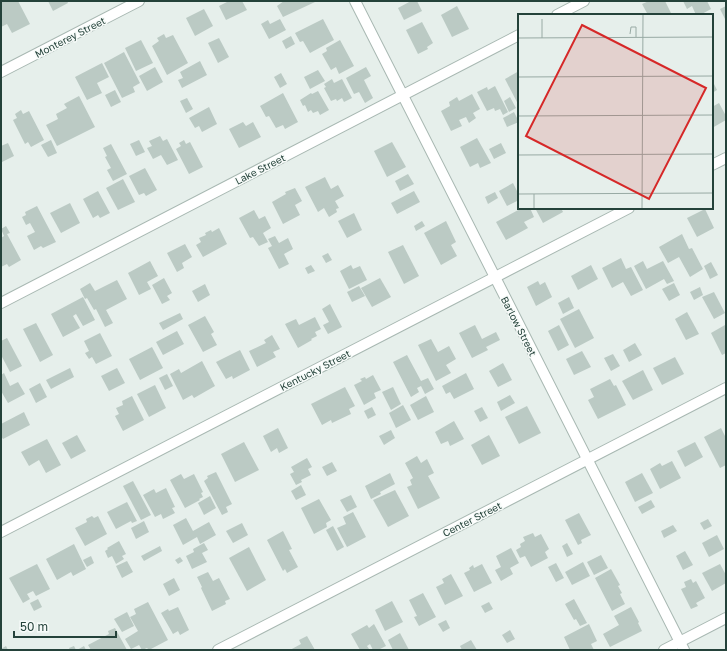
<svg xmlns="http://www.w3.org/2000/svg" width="727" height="651" viewBox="0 0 727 651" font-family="'Golos Text',sans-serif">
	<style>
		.building { fill: #bbcac4 }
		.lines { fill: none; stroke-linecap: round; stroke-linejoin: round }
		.minor-casing { stroke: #a8b8b2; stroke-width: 12 }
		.minor { stroke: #fff; stroke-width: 10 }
		.labels { text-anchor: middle; stroke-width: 3; stroke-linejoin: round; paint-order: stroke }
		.street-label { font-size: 10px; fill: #24423a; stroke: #f7fbf9 }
		.inset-road { fill: none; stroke: #98aaa4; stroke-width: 1 }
		.view { fill: #d62828; fill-opacity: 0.15; stroke: #d62828; stroke-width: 2 }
		.inset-edge { fill: none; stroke: #24423a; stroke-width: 2 }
	</style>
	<rect width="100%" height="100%" fill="#e6efeb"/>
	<g class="building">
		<path d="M1 1H18L30 24 12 33 7 24 1 27Z"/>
		<path d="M48 1H67L68 3 53 11Z"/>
		<path d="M229 1H242L247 10 226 20 219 6Z"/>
		<path d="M284 1H315V2L283 17 277 6Z"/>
		<path d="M411 1H417L422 11 404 20 398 8Z"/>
		<path d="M649 1H665L672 15H648L642 4Z"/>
		<path d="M683 1H707L711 9 700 15H696L692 6 687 9Z"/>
		<path d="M457 6 469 29 452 37 441 15Z"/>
		<path d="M726 6V21L720 9Z"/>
		<path d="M204 9 213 26 195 36 186 18Z"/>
		<path d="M280 19 286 30 269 39 261 24 268 20 270 24Z"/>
		<path d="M323 19 334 40 310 53 303 41 300 42 295 33Z"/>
		<path d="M422 22 433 43 427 47 428 49 418 54 406 30Z"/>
		<path d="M164 34 166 38 173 35 188 63 167 75 152 46 159 41 157 38Z"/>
		<path d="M291 36 295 44 286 49 282 41Z"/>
		<path d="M219 38 229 57 218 63 208 43Z"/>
		<path d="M141 40 153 63 136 71 125 48Z"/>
		<path d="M340 40 354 66 339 74 336 67 331 70 322 54 327 51 326 48Z"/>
		<path d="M124 52 140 83 133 87 135 92 122 98 104 63Z"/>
		<path d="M200 61 207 75 182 88 178 80 183 78 180 72Z"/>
		<path d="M102 63 109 77 97 83 102 93 87 100 75 77Z"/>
		<path d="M155 67 163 82 147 91 139 76Z"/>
		<path d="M366 67 371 76 364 80 373 98 365 103 359 92 354 94 346 78Z"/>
		<path d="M318 70 325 81 310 89 304 77Z"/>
		<path d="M519 71V106L505 79Z"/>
		<path d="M281 73 287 84 280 88 274 77Z"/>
		<path d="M332 79 334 83 342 79 352 98 344 102 342 98 337 101 336 99 331 101 324 88 326 87 324 84Z"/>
		<path d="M712 80 717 90 712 93Z"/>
		<path d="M495 86 508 112 503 115 500 109 495 111 494 108 487 111 477 92 487 87 488 90Z"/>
		<path d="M115 90 121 102 111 107 105 95Z"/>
		<path d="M318 91 329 110 320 115 318 111 313 113 311 110 308 112 305 105 303 106 300 100 311 93 312 94Z"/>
		<path d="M283 93 298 122 285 129 283 125 276 128 269 116 266 117 260 106Z"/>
		<path d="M472 94 480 109 473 113 476 118 469 123 466 117 459 120 462 126 451 131 441 111 450 106 449 102 457 97 459 101Z"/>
		<path d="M79 96 95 127 57 146 46 125 58 119 56 114 67 108 64 104Z"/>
		<path d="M510 97 516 108 509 112 504 101Z"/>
		<path d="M187 98 193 109 186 113 180 101Z"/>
		<path d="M719 103 726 116V120L712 128V107Z"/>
		<path d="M209 107 217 124 202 132 199 126 195 128 189 118Z"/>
		<path d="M21 110 23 114 29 111 44 140 31 147 28 142 25 144 13 120 17 118 15 114Z"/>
		<path d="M514 112 519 122 507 127 503 118Z"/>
		<path d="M243 122 246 126 253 122 261 137 239 148 229 129Z"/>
		<path d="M160 136 163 141 167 139 178 160 167 165 161 155 153 159 147 148 152 146 149 141Z"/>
		<path d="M477 138 491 163 480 168 478 163 470 167 460 147Z"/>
		<path d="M51 140 57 153 48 157 41 145Z"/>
		<path d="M139 140 145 152 136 156 130 144Z"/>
		<path d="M184 140 186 144 190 142 203 167 189 174 176 149 181 146 179 143Z"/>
		<path d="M392 142 406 167 387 177 374 151Z"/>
		<path d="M8 143 14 156 2 162 1 160V146Z"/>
		<path d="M501 143 506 153 494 159 489 149Z"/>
		<path d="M111 144 127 174 113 181 107 170 111 168 105 157 107 156 103 148Z"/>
		<path d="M145 168 157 190 146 196 144 193 139 195 129 176Z"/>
		<path d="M408 174 414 184 400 191 395 181Z"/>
		<path d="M325 177 331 189 338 185 344 196 335 201 339 208 336 209 337 212 329 217 324 208 318 212 305 187Z"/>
		<path d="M123 179 135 202 118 210 106 188Z"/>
		<path d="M513 183 519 195V200L507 206 499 191Z"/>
		<path d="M295 188 302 201 295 205 300 215 283 224 272 202 286 194 285 192Z"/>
		<path d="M98 191 110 213 100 218 98 215 93 218 83 199Z"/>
		<path d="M414 191 420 202 397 214 391 203Z"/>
		<path d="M495 192 498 198 488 204 485 197Z"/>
		<path d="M70 203 80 223 61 233 50 213Z"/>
		<path d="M37 206 56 242 43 248 41 246 34 250 27 236 35 232 30 223 26 225 22 217 26 215 25 212Z"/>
		<path d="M522 208H530L534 217 524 222 528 228 506 240 496 222Z"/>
		<path d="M535 208H561L563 212 543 223Z"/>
		<path d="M705 209 714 228 697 237 687 218Z"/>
		<path d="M254 210 259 219 265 216 271 228 263 233 268 242 259 246 253 237 250 238 239 218Z"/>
		<path d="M354 213 362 230 347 238 338 221Z"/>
		<path d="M422 221 425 226 416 231 414 226Z"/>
		<path d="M446 221 456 242 451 245 457 256 441 265 424 233Z"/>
		<path d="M6 226 10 233 7 234 21 260 9 267 7 264 1 267V238L4 236 1 229Z"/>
		<path d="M219 228 227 244 203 257 196 245 201 242 199 238 206 235 205 233 211 230 212 232Z"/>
		<path d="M682 234 689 249 692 248 703 269 690 277 679 257 668 263 659 247Z"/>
		<path d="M275 236 279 243 288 238 293 249 284 254 289 264 279 269 268 248 272 246 268 239Z"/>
		<path d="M185 244 192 257 182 263 184 268 177 272 167 253Z"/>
		<path d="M403 245 419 276 404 284 388 252Z"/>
		<path d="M328 253 332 260 326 263 322 256Z"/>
		<path d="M621 258 626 269 631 267 643 290 631 296 623 282 612 288 602 268Z"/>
		<path d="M150 261 158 276 147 282 151 289 139 295 128 273Z"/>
		<path d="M643 261 647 269 663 261 674 281 667 284 664 279 646 289 634 266Z"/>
		<path d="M711 262 718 275 710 279 704 266Z"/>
		<path d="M311 265 315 271 308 274 305 268Z"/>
		<path d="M351 265 353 269 360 266 367 280 349 289 340 271Z"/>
		<path d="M591 265 598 279 578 290 571 276Z"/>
		<path d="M164 278 172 293 167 296 170 300 162 304 152 285Z"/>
		<path d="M380 278 391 297 372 307 361 288Z"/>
		<path d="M117 280 127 299 106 310 113 323 105 327 96 309 94 310 87 298 85 299 80 289 90 283 95 291Z"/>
		<path d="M538 281 540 285 545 282 552 297 536 306 527 287Z"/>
		<path d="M674 283 680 295 669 301 662 289Z"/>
		<path d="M205 284 210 295 198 302 192 291Z"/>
		<path d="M359 286 365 296 352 302 347 292Z"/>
		<path d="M700 287 703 295 694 300 690 292Z"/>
		<path d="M714 292 725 313 714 319 702 297Z"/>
		<path d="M83 297 95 320 83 326 76 314 73 316 80 328 63 337 51 314Z"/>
		<path d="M569 297 574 308 563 314 558 303Z"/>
		<path d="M330 304 342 327 328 334 323 325 329 322 322 309Z"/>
		<path d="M579 309 594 338 575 348 560 319Z"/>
		<path d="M687 312 699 334 686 340 675 319Z"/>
		<path d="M180 313 183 319 163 330 159 323Z"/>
		<path d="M205 316 214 332 211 334 217 345 203 352 188 325Z"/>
		<path d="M315 317 321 329 315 332 317 336 311 339 312 340 298 348 285 324 296 319 299 325Z"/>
		<path d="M36 323 53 355 40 362 23 329Z"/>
		<path d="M475 325 482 339 496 332 500 340 486 347 488 350 472 358 459 333Z"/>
		<path d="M559 325 569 345 558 351 548 331Z"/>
		<path d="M725 325 726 353 722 355 711 333Z"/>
		<path d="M177 331 184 344 163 355 156 342Z"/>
		<path d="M100 333 112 356 96 364 92 357 89 359 85 353 89 351 84 341Z"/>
		<path d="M272 335 280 349 273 352 276 357 257 367 249 351 266 343 264 340Z"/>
		<path d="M7 338 22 366 10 372 1 355V341Z"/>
		<path d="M431 339 438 352 449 346 456 359 446 365 451 373 436 381 418 345Z"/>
		<path d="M635 343 642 355 629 362 623 350Z"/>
		<path d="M152 347 163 368 140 380 129 359Z"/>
		<path d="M240 350 250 370 233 379 232 376 226 379 216 362Z"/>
		<path d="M582 351 591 367 574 375 566 359Z"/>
		<path d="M613 354 620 366 611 371 604 358Z"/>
		<path d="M407 355 421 381 428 378 434 389 425 394 421 386 417 388 419 392 411 397 393 362Z"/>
		<path d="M675 357 684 374 662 385 653 368Z"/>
		<path d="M202 361 215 386 194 398 192 395 183 400 170 374 179 369 181 373Z"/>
		<path d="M503 363 512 380 498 387 489 371Z"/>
		<path d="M70 368 74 377 51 389 46 380Z"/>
		<path d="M117 368 125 383 109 391 101 376Z"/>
		<path d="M643 370 653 390 633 400 622 381Z"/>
		<path d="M4 373 10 386 18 382 25 394 8 403 1 391 2 389 1 386V375Z"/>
		<path d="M466 373 474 389 454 399 450 392 446 394 442 386Z"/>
		<path d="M167 374 173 386 165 390 159 378Z"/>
		<path d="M373 375 381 390 374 393 376 398 364 405 354 385 362 381 360 379 365 377 366 379Z"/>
		<path d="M610 379 614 386 616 385 626 405 598 419 588 400 594 397 590 389Z"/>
		<path d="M40 383 47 397 36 403 29 389Z"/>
		<path d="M155 385 166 408 149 417 137 394Z"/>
		<path d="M345 387 355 406 349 409 351 414 332 423 331 420 322 425 311 404Z"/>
		<path d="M393 387 401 404 391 410 382 392Z"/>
		<path d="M510 395 515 403 501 411 497 402Z"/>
		<path d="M132 396 144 420 123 431 115 416 119 414 116 408 123 405 122 401Z"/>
		<path d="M426 396 434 412 418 420 410 405Z"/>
		<path d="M403 405 411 420 396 428 389 413Z"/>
		<path d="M527 406 541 433 519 444 505 417Z"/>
		<path d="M372 407 376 415 368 419 364 411Z"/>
		<path d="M482 407 488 418 480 422 474 411Z"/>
		<path d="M24 412 30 425 3 439 1 436V424Z"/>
		<path d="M454 421 464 439 450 446 448 441 441 444 435 432Z"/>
		<path d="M278 428 288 448 279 453 277 448 271 452 263 436Z"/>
		<path d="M721 428 726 438V465L720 468 704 437Z"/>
		<path d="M391 430 395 438 384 445 379 436Z"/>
		<path d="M77 435 86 451 71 459 62 443Z"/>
		<path d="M489 435 500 456 482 465 471 445Z"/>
		<path d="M47 439 61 465 46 473 39 460 29 466 21 452Z"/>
		<path d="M244 442 259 470 235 482 221 454Z"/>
		<path d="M695 442 703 457 685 467 677 451Z"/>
		<path d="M417 456 421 463 427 459 434 473 428 476 440 498 418 509 407 487 412 485 410 480 413 478 405 463Z"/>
		<path d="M307 458 312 467 308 469 311 475 301 480 302 482 296 485 290 474 294 472 291 467Z"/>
		<path d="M672 461 681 478 660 489 650 469 660 463 662 466Z"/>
		<path d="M332 462 337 471 327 476 322 467Z"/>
		<path d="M216 472 232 504 226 507 228 512 222 515 204 481 208 478 207 476Z"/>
		<path d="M390 473 395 484 380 492 381 494 371 499 365 486Z"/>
		<path d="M642 473 653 493 635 502 625 482Z"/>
		<path d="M181 474 184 479 194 474 203 492 201 493 203 497 199 499 200 500 185 508 170 480Z"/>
		<path d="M133 481 151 515 141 520 123 486Z"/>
		<path d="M301 485 306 495 296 500 291 491Z"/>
		<path d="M166 488 175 507 172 508 175 513 163 519 161 514 155 517 143 495 154 489 156 493Z"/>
		<path d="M395 490 409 516 388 527 373 500Z"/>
		<path d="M351 495 357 507 347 512 340 500Z"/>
		<path d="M210 496 216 508 204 515 198 503Z"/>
		<path d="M319 499 331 520 326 523 327 527 314 534 301 508Z"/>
		<path d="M651 500 655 507 642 514 638 507Z"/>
		<path d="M127 502 137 521 132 523 131 521 116 529 107 512Z"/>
		<path d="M353 512 366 537 347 547 337 528 346 524 343 517Z"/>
		<path d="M579 513 591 535 581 540 582 543 578 545 565 520Z"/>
		<path d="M92 516 94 518 98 516 107 534 85 546 75 528 87 522 86 519Z"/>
		<path d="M186 518 193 531 209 522 216 535 200 544 197 537 183 545 173 525Z"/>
		<path d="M708 519 712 526 704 530 700 523Z"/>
		<path d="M144 521 149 532 136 539 131 528Z"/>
		<path d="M242 523 248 535 233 543 226 531Z"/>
		<path d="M673 525 677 531 664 538 661 531Z"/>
		<path d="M333 526 344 547 337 551 326 530Z"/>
		<path d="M283 531 292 549 289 550 298 567 287 573 285 569 283 571 267 540Z"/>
		<path d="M533 533 535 537 541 534 549 549 545 552 548 558 531 567 525 556 520 558 516 550 521 547 520 544 525 541 523 537Z"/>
		<path d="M717 535 724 549 709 557 702 543Z"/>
		<path d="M119 541 126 554 122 556 124 559 116 564 112 556 108 558 105 551 108 549 107 548Z"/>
		<path d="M204 543 208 550 202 553 207 562 192 569 186 556 194 552 193 549Z"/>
		<path d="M567 543 573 554 567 557 562 546Z"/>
		<path d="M74 544 86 569 73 576 71 572 57 580 46 559Z"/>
		<path d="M160 546 162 551 144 561 141 556Z"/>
		<path d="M249 547 266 580 247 591 229 558Z"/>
		<path d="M511 548 519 563 510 568 513 574 501 581 495 570 501 567 496 556Z"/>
		<path d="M685 551 693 565 683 570 676 556Z"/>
		<path d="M601 555 608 568 594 575 587 562Z"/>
		<path d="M91 556 94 563 87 567 83 560Z"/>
		<path d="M180 557 183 561 178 564 175 560Z"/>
		<path d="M127 561 133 572 122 578 116 566Z"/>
		<path d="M583 562 590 576 572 585 565 572Z"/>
		<path d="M556 563 564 578 556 582 548 567Z"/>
		<path d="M37 564 50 589 36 596 33 591 27 594 30 599 23 603 9 578Z"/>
		<path d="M482 564 492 583 474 592 464 573 470 570 469 568 473 565 474 568Z"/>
		<path d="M720 564 726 575V583L712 591 702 573Z"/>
		<path d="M611 569 620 585 618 586 622 593 620 594 625 604 612 611 595 578Z"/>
		<path d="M208 572 213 581 219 578 230 599 225 601 226 604 212 611 201 588 202 587 197 577Z"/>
		<path d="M451 574 463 596 445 605 436 587 444 583 442 579Z"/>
		<path d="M174 578 180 590 169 596 163 584Z"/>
		<path d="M691 579 693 583 696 581 705 598 696 603 698 606 691 609 681 589 686 587 684 582Z"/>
		<path d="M423 593 436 617 419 626 414 617 417 616 409 600Z"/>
		<path d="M38 599 42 607 34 611 30 603Z"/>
		<path d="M574 599 587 623 580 626 576 619 574 620 565 604Z"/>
		<path d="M392 601 403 622 385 631 375 610Z"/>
		<path d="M148 602 168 640 149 650 147 648 142 650 139 645 131 649 125 639 138 631 130 617 136 614 134 609Z"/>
		<path d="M489 602 493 609 485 613 481 606Z"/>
		<path d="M178 607 189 630 180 635 178 631 173 634 161 613 168 609 169 611Z"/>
		<path d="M631 607 639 622 638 623 642 631 610 647 603 634 619 625 614 616Z"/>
		<path d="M127 612 134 626 122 632 114 619Z"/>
		<path d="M446 620 450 628 443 632 438 624Z"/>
		<path d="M374 624 386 646 378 650H373L370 644 367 646 369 649 360 650 351 634 367 625 369 628Z"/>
		<path d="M589 624 597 641 591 644 594 650H570L564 637Z"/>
		<path d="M115 628 127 650H91L88 645 109 634 108 631Z"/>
		<path d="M510 630 515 639 507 643 502 635Z"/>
		<path d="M400 633 409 650H393L388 640Z"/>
		<path d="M307 636 315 650H290L301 644 299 640Z"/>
		<path d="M471 640 477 650H462L460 646Z"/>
		<path d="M6 646 8 650H1V649Z"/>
		<path d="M74 646 76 650H70L69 648Z"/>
		<path d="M84 646 86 650H77Z"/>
	</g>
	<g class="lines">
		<g class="minor-casing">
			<g id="minor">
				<path d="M355 1 684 650"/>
				<path d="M557 15 584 1"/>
				<path d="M1 72 139 1"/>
				<path d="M712 165 726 158"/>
				<path d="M1 303 519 35"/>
				<path d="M1 532 629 208"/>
				<path d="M218 650 726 388"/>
				<path d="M664 650 726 618"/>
			</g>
		</g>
		<use href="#minor" class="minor"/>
	</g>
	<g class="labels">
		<g class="street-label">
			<text transform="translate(70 37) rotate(-27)" y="4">Monterey Street</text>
			<text transform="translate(260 169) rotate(-27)" y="4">Lake Street</text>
			<text transform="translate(519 326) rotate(63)" y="4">Barlow Street</text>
			<text transform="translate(315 370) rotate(-27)" y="4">Kentucky Street</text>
			<text transform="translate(472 519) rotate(-27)" y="4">Center Street</text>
		</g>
	</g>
	<g transform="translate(518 14)">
		<rect width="195" height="195" fill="#e6efeb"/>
		<path class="inset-road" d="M90 0H104M24 5V24M112 20 113 13H118V23M0 24 195 23M0 63 195 62M0 102 195 101M0 141 195 140M0 180 195 179M16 195V180M124 195 125 0"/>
		<path class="view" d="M64 11 188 74 131 185 8 122Z"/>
		<rect width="195" height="195" class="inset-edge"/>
	</g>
	<rect width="727" height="651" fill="none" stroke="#24423a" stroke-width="4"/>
	<path d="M14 631v6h102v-6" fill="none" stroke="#24423a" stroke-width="2"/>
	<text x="20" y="631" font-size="12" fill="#24423a" stroke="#f7fbf9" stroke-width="3" paint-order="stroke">50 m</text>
</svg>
